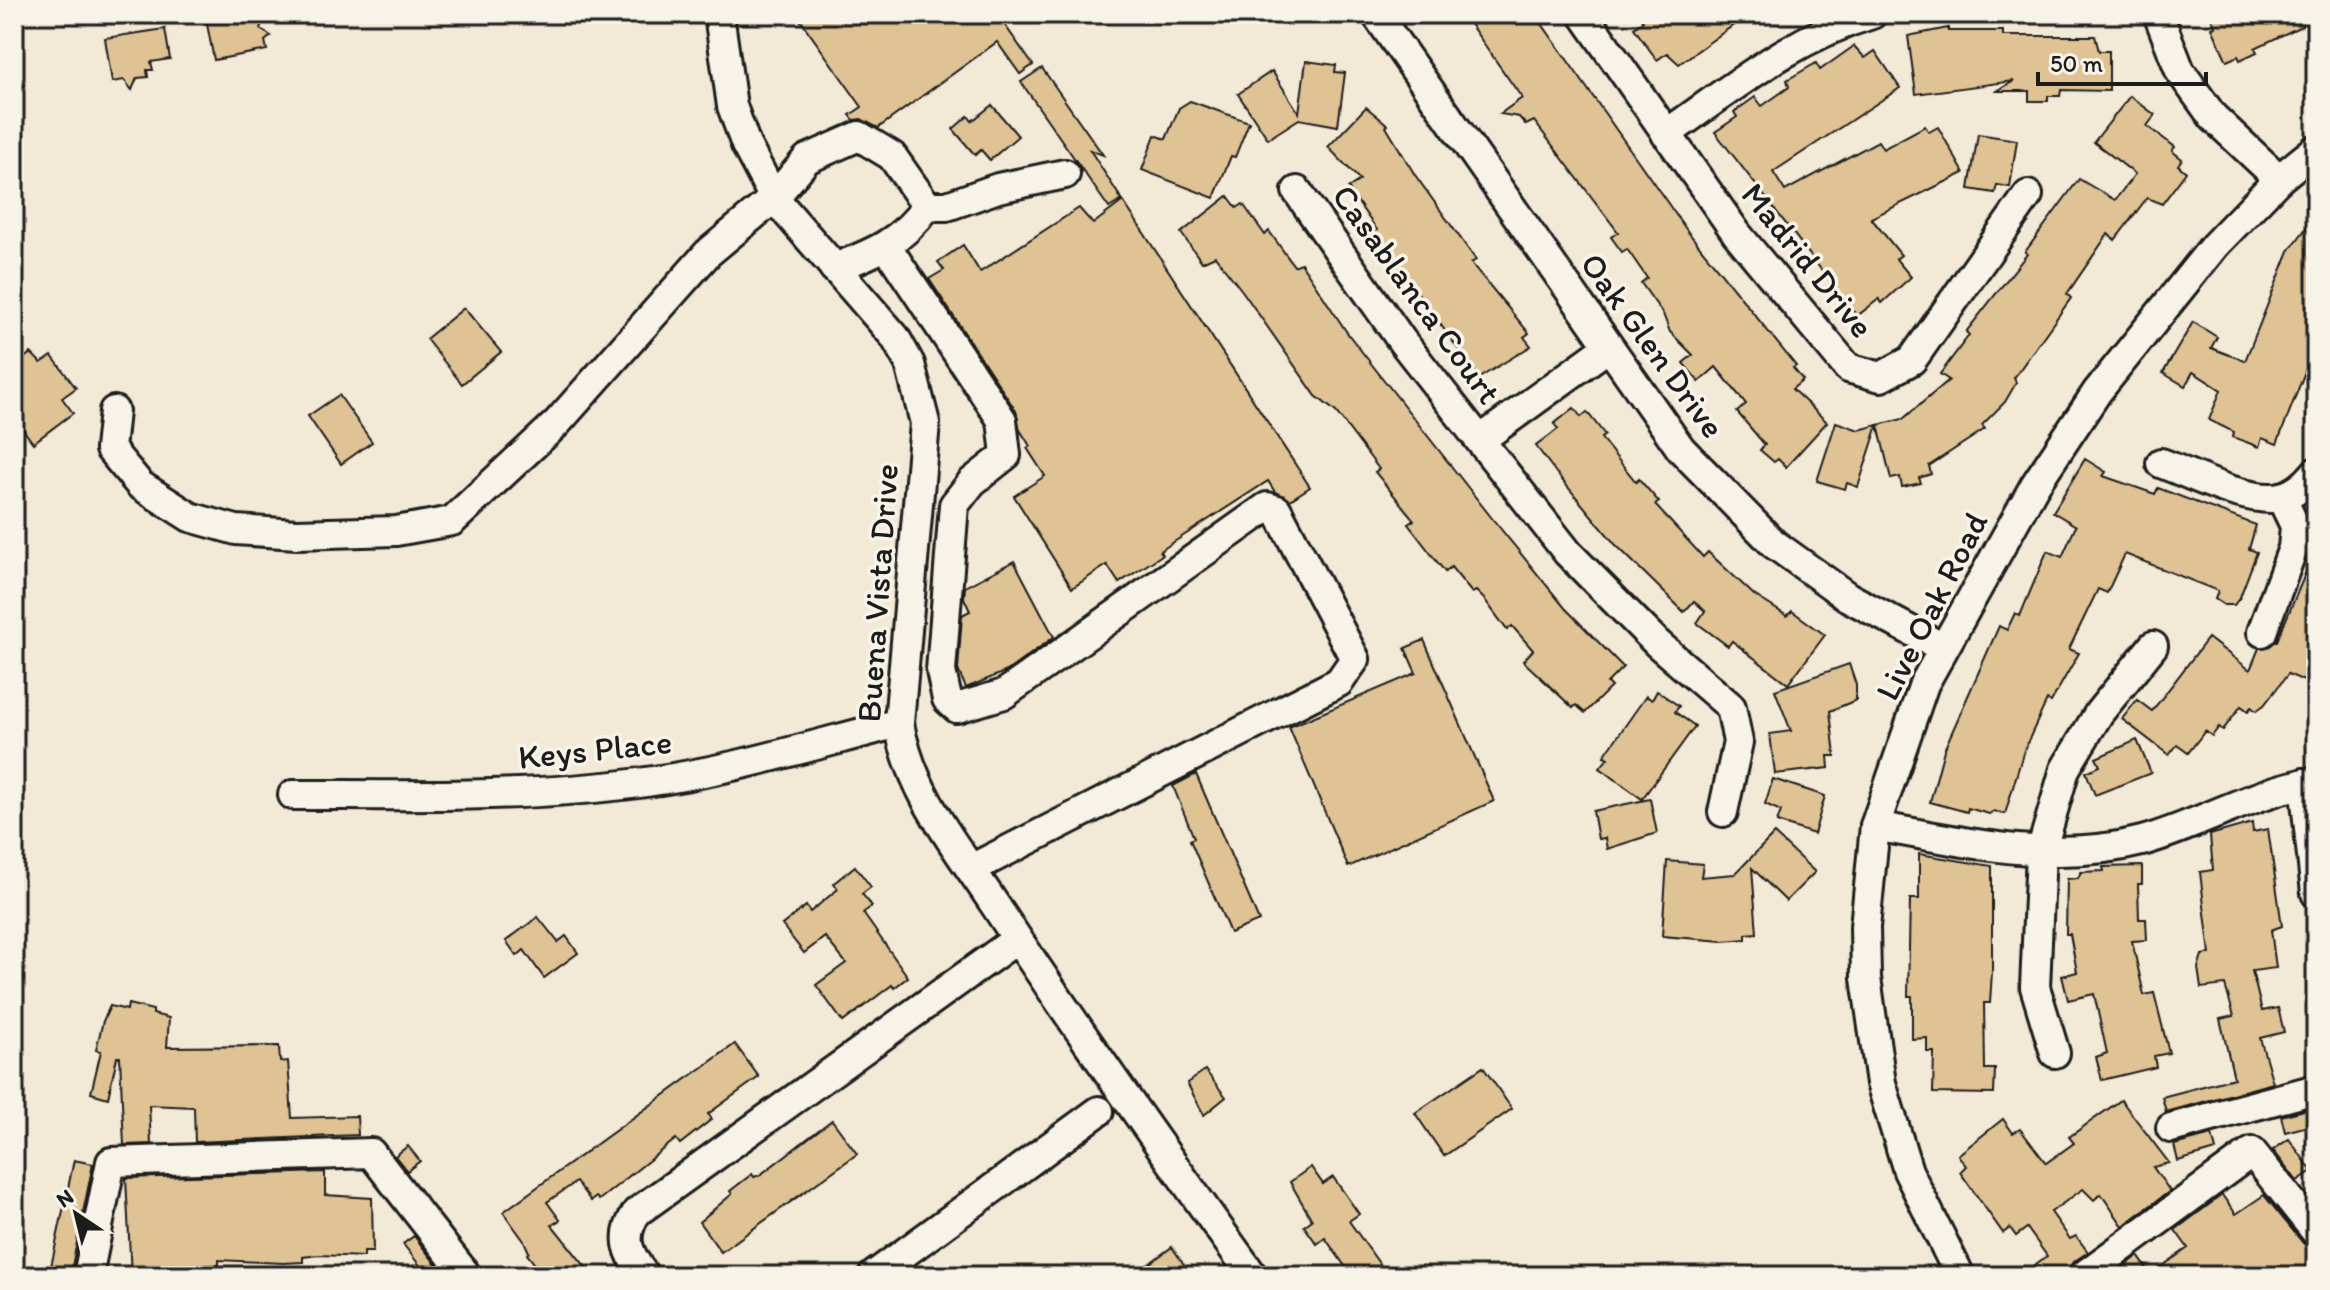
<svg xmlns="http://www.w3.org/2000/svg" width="2330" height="1290" viewBox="0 0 2330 1290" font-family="Itim,sans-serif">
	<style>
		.building { fill: #e0c394; stroke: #1c1c1c; stroke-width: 2 }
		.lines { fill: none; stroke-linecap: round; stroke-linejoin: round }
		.minor-casing { stroke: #1c1c1c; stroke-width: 34 }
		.minor { stroke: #f7f3e8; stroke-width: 28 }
		.labels { text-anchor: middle; stroke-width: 7; stroke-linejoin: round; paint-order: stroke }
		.street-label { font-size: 34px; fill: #1c1c1c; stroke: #f7f3e8 }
	</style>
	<rect width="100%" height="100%" fill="#f2e9d7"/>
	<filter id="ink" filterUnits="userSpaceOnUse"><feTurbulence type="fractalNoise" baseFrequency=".0125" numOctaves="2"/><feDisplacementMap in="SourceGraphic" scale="16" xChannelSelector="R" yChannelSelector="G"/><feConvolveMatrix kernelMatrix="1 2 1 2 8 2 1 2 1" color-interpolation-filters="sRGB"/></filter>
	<g filter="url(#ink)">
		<g class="building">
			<path d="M205 14H265L260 29 271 36 265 41 267 50 214 60Z"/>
			<path d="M796 14H997L1033 65 1020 74 997 42 878 128 861 119 854 120 850 115 862 107Z"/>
			<path d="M1463 14H1535L1688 232 1796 366 1793 368 1803 380 1792 389 1827 422 1786 467 1778 459 1774 462 1760 450 1765 445 1737 412 1746 404 1716 367 1699 382 1683 363 1693 355 1670 332 1663 314 1641 283 1647 278 1627 249 1622 252 1611 237 1618 232 1534 121 1526 125 1519 117 1500 114 1522 98Z"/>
			<path d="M1638 14H1749L1679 64 1667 53 1657 60 1634 28 1643 21Z"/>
			<path d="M2210 14H2316V19L2255 48 2257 52 2240 60 2238 56 2227 61 2212 28 2215 27Z"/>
			<path d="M1948 28V31H2003V36H2095L2099 51H2109V91L2061 90 2060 96H2048V101H2029V91H1997L2014 81 1916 94 1908 36Z"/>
			<path d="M165 29 170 59 151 62 153 70H147L148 77 137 78 132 90 124 80 112 82 105 38Z"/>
			<path d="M1854 46 1865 58 1875 51 1900 88 1773 172 1785 191 1878 141 1883 149 1925 126 1929 132 1938 127 1964 173 1871 218 1901 255 1896 259 1911 277 1882 303 1879 299 1857 316 1715 132 1737 117 1734 112 1755 97 1762 106 1789 87 1787 80 1816 63 1820 70Z"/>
			<path d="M1306 61 1336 65 1335 72 1345 73 1338 126 1299 119 1268 139 1238 94 1272 71 1299 113Z"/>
			<path d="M1042 68 1103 155 1090 150 1122 200 1109 208 1021 82Z"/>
			<path d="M2130 96 2155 115 2147 126 2175 147 2172 151 2182 159 2178 165 2186 172 2162 204 2147 198 2115 240 2108 234 2067 294 2071 298 2014 378 2016 383 2005 402 1982 425 1985 429 1929 466 1931 474 1919 478 1921 483 1902 487 1900 477 1891 479 1878 425 1903 419 1949 380 1940 374 1969 335 1966 332 2027 254 2025 252 2079 179 2115 200 2135 174 2094 142Z"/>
			<path d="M1190 101 1249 122 1235 157 1231 156 1214 198 1142 170 1155 135 1166 139 1179 108Z"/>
			<path d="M992 105 1018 136 990 160 981 150 975 155 953 129 968 116 972 121Z"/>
			<path d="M1366 107 1388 125 1386 127 1415 175 1476 260 1471 263 1529 333 1524 337 1531 346 1479 378 1374 232 1377 230 1348 188 1360 180 1328 147Z"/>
			<path d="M1978 134 2017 140 2010 187 1997 185 1995 193 1969 189Z"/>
			<path d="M1228 196 1237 208 1243 204 1265 235 1269 231 1294 266 1301 263 1348 334 1491 517 1565 608 1623 667 1607 683 1611 687 1585 713 1576 705 1573 708 1523 661 1533 650 1512 626 1507 630 1485 600 1476 591 1472 593 1451 567 1445 572 1408 524 1414 520 1375 472 1379 469 1336 412 1316 396 1243 292 1215 256 1202 262 1181 233Z"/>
			<path d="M1123 201 1310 487 1290 500 1275 492 1268 481 1160 551 1162 555 1119 583 1107 565 1072 588 1014 496 1045 476 1027 448 1030 446 1020 430 1016 411 929 279 944 270 938 262 963 245 980 272 1079 208 1093 224Z"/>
			<path d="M2316 215V343L2277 444 2262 438 2259 447 2233 437 2234 432 2209 420 2221 390 2193 372 2185 386 2163 373 2193 322 2217 337 2211 348 2245 361 2289 251Z"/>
			<path d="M464 308 501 352 462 384 426 339Z"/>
			<path d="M31 353 41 363 52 356 76 388 62 398 73 413 33 443 14 417V365Z"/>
			<path d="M339 395 372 442 341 464 308 416Z"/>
			<path d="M1574 408 1581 417 1587 412 1605 435 1601 438 1636 482 1639 479 1659 502 1655 505 1703 557 1708 552 1754 595 1787 616 1792 611 1825 635 1788 684 1732 641 1728 646 1697 623 1705 611 1694 601 1684 612 1615 544 1557 474 1536 446 1558 429 1554 424Z"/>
			<path d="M1836 422 1859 430 1878 425 1858 487 1847 483 1845 489 1817 481Z"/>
			<path d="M2085 459 2106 472 2103 476 2155 494 2158 488 2256 525 2249 549 2257 552 2240 597 2234 605H2224L2215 599 2218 591 2125 554 2107 593 2098 589 2069 649 2079 653 2051 702 2047 700 2024 750 2005 814 1994 811 1989 814 1968 808 1967 812 1930 802 1944 750 1999 626 2007 630 2015 613 2020 616 2047 551 2062 557 2076 526 2053 512Z"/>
			<path d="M2316 548V686L2288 674 2264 705 2256 711 2251 707 2248 711 2241 706 2223 730 2219 727 2212 736 2205 731 2188 753 2177 745 2169 755 2122 719 2137 700 2152 711 2208 638 2250 670 2259 648 2277 641Z"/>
			<path d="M1014 561 1054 637 1007 671 966 688 958 670 962 615 970 611 964 598 965 587Z"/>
			<path d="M1424 640 1494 801 1348 867 1289 727 1416 673 1405 648Z"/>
			<path d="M1849 664 1856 685V700L1830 711 1835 756H1828L1829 768 1775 774 1770 734 1791 731 1775 690Z"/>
			<path d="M1657 691 1679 706 1675 712 1695 726 1642 799 1600 768 1608 758 1604 756 1646 696 1652 700Z"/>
			<path d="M2137 740 2151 773 2095 795 2086 772 2100 766 2096 758Z"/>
			<path d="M1196 774 1259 921 1230 933 1190 840 1194 838 1173 786Z"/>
			<path d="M1773 779 1825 796 1814 834 1777 822 1781 811 1765 804Z"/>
			<path d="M1650 799 1657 833 1607 849 1605 838 1598 839 1593 811Z"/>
			<path d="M2252 823 2253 832 2268 829 2282 926 2271 930 2276 968 2252 971 2262 1011 2278 1008 2284 1032 2260 1038 2273 1083 2166 1112 2162 1097 2234 1078 2220 1019 2234 1016 2225 985 2201 988 2198 968 2202 955 2210 954 2200 872 2213 870 2210 835Z"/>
			<path d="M1774 834 1815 872 1786 901 1752 868 1757 933 1746 934V939L1723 941 1662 936 1667 861 1703 864 1701 877 1735 874Z"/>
			<path d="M1919 854 1992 866V971L1990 1003H1984L1985 1069H1995L1994 1094 1933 1093 1934 1052H1927V1038L1912 1039V996H1908L1910 899H1919Z"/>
			<path d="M855 866 871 887 862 894 872 906 863 913 908 977 894 988 892 985 843 1022 816 985 846 963 825 937 804 953 782 925 806 906 810 912 838 889 834 883Z"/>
			<path d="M2142 866V884H2138L2139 919H2146L2147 940 2132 941 2144 995 2154 993 2169 1053 2154 1056 2156 1067 2102 1080 2096 1057 2107 1053 2094 994 2068 1000 2062 976 2077 972 2070 934H2066L2067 879 2078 878 2081 872 2104 871 2103 867Z"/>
			<path d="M538 917 558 942 566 936 578 953 544 978 524 950 517 956 506 941Z"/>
			<path d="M128 1004 153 1010V1014L169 1018 167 1047 279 1046 280 1062 288 1061 292 1118 357 1116 358 1135 195 1142 194 1107 149 1105 151 1144 124 1145 120 1057H117L108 1098 91 1093 101 1051 96 1050 103 1021 110 1006 127 1010Z"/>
			<path d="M735 1044 759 1077 708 1114 712 1119 680 1144 676 1139 599 1200 596 1197 591 1201 576 1182 547 1202 560 1220 552 1225 593 1276H544L527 1254 529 1252 524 1241 503 1212Z"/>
			<path d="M1483 1067 1512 1109 1444 1156 1415 1113Z"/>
			<path d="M1205 1070 1226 1097 1204 1115 1187 1083Z"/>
			<path d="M2121 1100 2169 1163 2153 1167 2170 1191 2123 1226 2101 1194 2094 1200 2083 1189 2051 1212 2070 1239 2076 1236 2088 1252 2072 1263 2066 1276H2019L2047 1256 2027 1228 2016 1236 2010 1228 2003 1233 1960 1172 1966 1166 1958 1155 2003 1119 2013 1133 2020 1129 2046 1163 2074 1143 2069 1137Z"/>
			<path d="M2316 1107V1124L2285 1132 2281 1116Z"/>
			<path d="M832 1120 857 1154 721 1252 699 1222 732 1194 730 1191 752 1174 754 1177 760 1175Z"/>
			<path d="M2212 1135 2216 1150 2178 1161 2174 1145Z"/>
			<path d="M2289 1139 2312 1171 2297 1181 2273 1150Z"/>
			<path d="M408 1146 420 1161 407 1171 395 1156Z"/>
			<path d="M74 1160 93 1164 70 1276H49Z"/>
			<path d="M1311 1167 1323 1184 1333 1177 1359 1214 1349 1221 1388 1276H1352L1325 1238 1317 1244 1304 1226 1312 1220 1290 1182Z"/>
			<path d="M325 1172V1195L372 1198 373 1252H364V1257L319 1255 303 1257V1262L283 1263 219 1260V1265L190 1266V1269L183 1270V1276H131L126 1178Z"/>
			<path d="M2222 1195 2236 1214 2264 1195 2303 1243 2316 1253V1276H2112L2138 1256 2151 1274 2188 1248 2175 1230Z"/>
			<path d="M414 1236 445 1276H428L403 1244Z"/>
			<path d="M1172 1247 1187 1269 1179 1276H1132Z"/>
		</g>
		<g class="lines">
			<g class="minor-casing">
				<g id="minor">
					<path d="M719 14 732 106 746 145 774 198 895 337 910 364 925 423 899 723C911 794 957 847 995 905 1078 1031 1165 1154 1253 1276"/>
					<path d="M1376 14 1681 449 1774 544 1848 597 1943 648"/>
					<path d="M1583 14 1737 234 1848 368 1881 377 1912 360 2028 195"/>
					<path d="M2158 14 2180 71 2213 117 2279 179"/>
					<path d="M1666 134C1734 87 1792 38 1872 14"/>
					<path d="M1297 191 1402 341 1568 553 1658 644 1731 707 1738 742 1723 812"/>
					<path d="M927 206H947L998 188 1065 174"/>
					<path d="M887 247 1002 420 1006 455 972 482 954 505 941 671 947 699 957 708 1004 694 1267 507 1277 510 1355 659 1339 682 971 869"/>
					<path d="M114 411 110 449 140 485 190 517 236 530 297 534 396 531 452 521 557 423 708 253 774 198 807 159 859 136 892 156 927 206C903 241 872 254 834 268"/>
					<path d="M1480 440 1607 348"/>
					<path d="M2161 463C2191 474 2249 504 2281 497 2296 494 2307 483 2316 472"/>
					<path d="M2262 632 2293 548 2295 526 2281 497"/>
					<path d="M2304 783 2316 893"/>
					<path d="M293 795C409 795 523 798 639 783 727 772 813 745 899 723"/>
					<path d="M1875 826C1964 842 2053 864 2142 841 2195 827 2264 787 2316 782"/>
					<path d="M2055 1053 2035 987 2041 852 2065 769 2099 713 2153 646"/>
					<path d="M2171 1128 2316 1089"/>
					<path d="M88 1276 111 1162 371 1153 467 1276"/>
					<path d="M645 1276C628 1254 620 1237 637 1212L1017 939"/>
					<path d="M873 1276 1099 1111"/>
					<path d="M1960 1276 1908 1171 1881 1083 1866 978 1865 927 1875 826 1924 684 2035 485 2097 392 2215 245 2279 179 2316 149"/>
					<path d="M2083 1276 2252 1152 2316 1232"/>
				</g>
			</g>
			<use href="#minor" class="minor"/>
		</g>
	</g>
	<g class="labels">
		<g class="street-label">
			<text transform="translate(1808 260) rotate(51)" y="12">Madrid Drive</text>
			<text transform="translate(1417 294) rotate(54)" y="12">Casablanca Court</text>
			<text transform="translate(1653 345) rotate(54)" y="12">Oak Glen Drive</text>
			<text transform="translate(877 593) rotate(-86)" y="12">Buena Vista Drive</text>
			<text transform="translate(1931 606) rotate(-63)" y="12">Live Oak Road</text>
			<text transform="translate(595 749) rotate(-6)" y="12">Keys Place</text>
		</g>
	</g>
	<rect width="2330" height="1290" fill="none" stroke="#f7f3e8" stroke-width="48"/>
	<rect x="24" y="24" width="2282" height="1242" fill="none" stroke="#1c1c1c" stroke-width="3" filter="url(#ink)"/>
	<g transform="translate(76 1214) rotate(325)" stroke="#f7f3e8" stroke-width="6" paint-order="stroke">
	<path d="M0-6L14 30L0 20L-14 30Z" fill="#1c1c1c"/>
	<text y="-12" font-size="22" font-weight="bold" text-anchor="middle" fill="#1c1c1c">N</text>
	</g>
	<path d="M2038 72v12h168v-12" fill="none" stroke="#1c1c1c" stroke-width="4"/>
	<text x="2050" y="72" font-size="24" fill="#1c1c1c" stroke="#f7f3e8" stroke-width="6" paint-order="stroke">50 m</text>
</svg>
